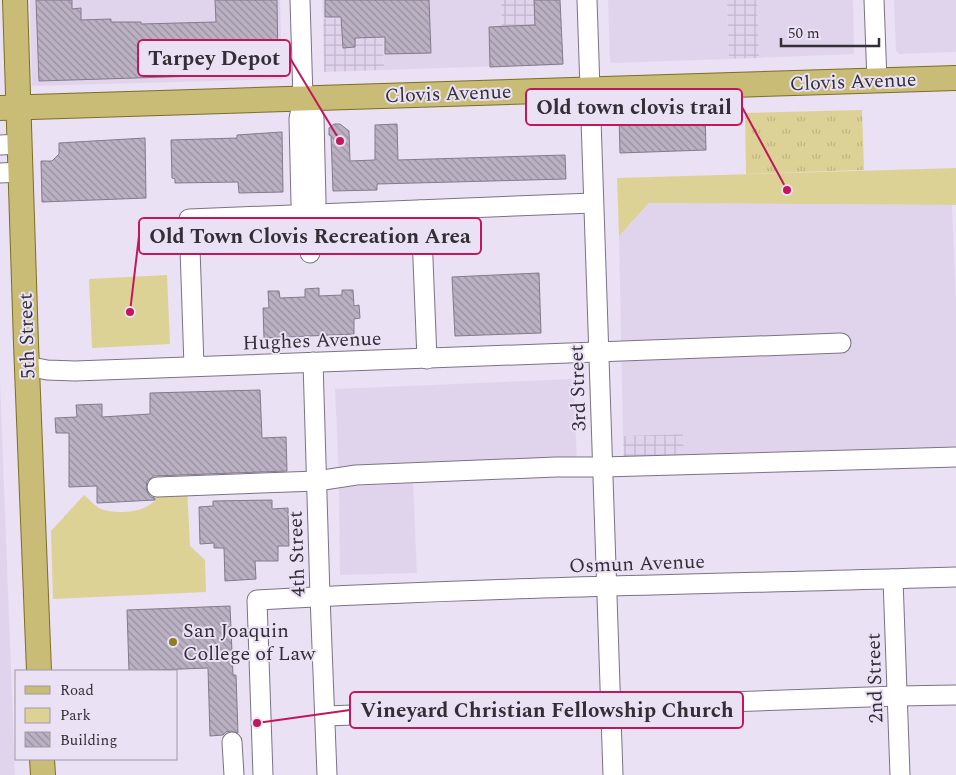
<svg xmlns="http://www.w3.org/2000/svg" width="956" height="775" viewBox="0 0 956 775" font-family="Spectral,serif">
	<style>
		.built { fill: #e0d4ed }
		.industrial { fill: url(#industrial-grid) }
		.grass { fill: url(#grass-tufts) }
		.park { fill: #ddd296 }
		.building { fill: url(#building-back-hatch); stroke: #837b8c }
		.lines { fill: none; stroke-linecap: round; stroke-linejoin: round }
		.minor-casing { stroke: #7b7384; stroke-width: 21 }
		.major-casing { stroke: #7c6e25; stroke-width: 26 }
		.minor { stroke: #fff; stroke-width: 19 }
		.major { stroke: #c8bc77; stroke-width: 24 }
		.poi-dot { fill: #8d7d23; stroke: #eae1f4; stroke-width: 2 }
		.labels { text-anchor: middle; stroke-width: 4; stroke-linejoin: round; paint-order: stroke }
		.street-label { font-size: 20px; fill: #322f36; stroke: #eae1f4 }
		.poi-label { font-size: 20px; fill: #322f36; stroke: #eae1f4; text-anchor: start }
		.leader { fill: none; stroke: #c2185b; stroke-width: 2 }
		.callout-dot { fill: #c2185b; stroke: #eae1f4; stroke-width: 2 }
		.callout { fill: #eae1f4; stroke: #c2185b; stroke-width: 2 }
		.callout-label { font-size: 21px; text-anchor: middle; font-weight: bold; fill: #322f36 }
	</style>
	<defs>
		<pattern id="industrial-grid" width="8" height="8" patternUnits="userSpaceOnUse" patternTransform="scale(1.25)"><rect width="8" height="8" fill="#e0d4ed"/><path d="M0 4h8M4 0v8" fill="none" stroke="#c1b6cc"/></pattern>
		<pattern id="grass-tufts" width="24" height="20" patternUnits="userSpaceOnUse" patternTransform="scale(1.25)"><rect width="24" height="20" fill="#ddd296"/><path d="M3 7l-1-3M5 7V3M7 7l1-3M15 17l-1-3M17 17v-4M19 17l1-3" fill="none" stroke="#beb582"/></pattern>
		<pattern id="building-back-hatch" width="6" height="6" patternUnits="userSpaceOnUse" patternTransform="scale(1.25)"><rect width="6" height="6" fill="#bab1c3"/><path d="M-1 5l2 2M0 0l6 6M5-1l2 2" fill="none" stroke="#98909f"/></pattern>
	</defs>
	<rect width="100%" height="100%" fill="#eae1f4"/>
	<g class="built">
		<path d="M30 0H280L282 79 32 86Z"/>
		<path d="M322 0H501L503 66 384 70 382 17 323 19Z"/>
		<path d="M608 0H727L729 59 612 63 610 62Z"/>
		<path d="M757 0H853L854 54 759 58Z"/>
		<path d="M894 0H956V52L899 54 896 51Z"/>
		<path d="M649 203 952 205 956 302V450L684 463 682 434 623 436 619 236Z"/>
		<path d="M574 379 577 468 339 478 335 389Z"/>
		<path d="M0 381 15 775H0Z"/>
		<path d="M413 483 417 573 340 575 339 487Z"/>
	</g>
	<g class="industrial">
		<path d="M501 0H560L563 65 503 66Z"/>
		<path d="M727 0H757L759 58 729 59Z"/>
		<path d="M382 17 384 70 324 72 323 19Z"/>
		<path d="M683 434 684 463 624 466 623 436Z"/>
	</g>
	<path class="grass" d="M862 110 864 170 746 174 745 113Z"/>
	<g class="park">
		<path d="M956 168V205L649 203 619 236 617 178Z"/>
		<path d="M167 275 170 344 92 348 89 279Z"/>
		<path d="M187 486 190 546 205 560 206 592 53 599 51 531 84 495C89 499 94 505 99 508 110 514 135 513 146 507 150 505 153 502 156 500L157 487Z"/>
	</g>
	<g class="building">
		<path d="M36 0H72V9L81 8V20L111 19V22H141V24L216 22 215 0H277L278 66 273 72 231 75 39 81Z"/>
		<path d="M325 0H429L431 53 385 54V37L355 38V47L343 48 341 17H325Z"/>
		<path d="M534 0H560L563 64 490 67 489 27 535 25Z"/>
		<path d="M705 112 706 150 620 153 619 115Z"/>
		<path d="M334 124H340L349 131 350 161 375 160V125L397 124 398 160 565 155 566 179 377 184V190L333 191 331 136 329 135V128Z"/>
		<path d="M282 132 283 192 239 193 238 182 175 183V179L172 178 171 140 237 138V135Z"/>
		<path d="M145 138 146 198 42 202 41 161H52L59 154V143Z"/>
		<path d="M539 273 541 333 455 336 452 277Z"/>
		<path d="M319 288V296L342 295V290H353L354 306 359 305 360 318 354 319V334L264 338 263 308H269L268 291H279L280 298 305 297V289Z"/>
		<path d="M260 390 262 438 286 437 287 471 154 476 147 481 146 488 148 493 151 497 155 498V500L97 503V486L69 487V433H56L55 418 77 417 76 405 102 404V417L150 414V393Z"/>
		<path d="M272 500V509L288 508 289 546H278V561H255L256 579 225 581 224 548H214V543L200 544 199 507 213 506V501Z"/>
		<path d="M230 606 233 675H236L238 733 231 731 226 732 223 735 210 736 208 668 129 671 127 610Z"/>
	</g>
	<g class="lines">
		<g class="minor-casing">
			<g id="minor">
				<path d="M300 0 303 98 299 119 301 203 309 215 310 253"/>
				<path d="M587 0 613 775"/>
				<path d="M874 0 877 81"/>
				<path d="M303 98 314 118 316 202 309 215"/>
				<path d="M0 145 20 144"/>
				<path d="M0 173 21 172"/>
				<path d="M421 210 427 359"/>
				<path d="M313 362 320 596 327 775"/>
				<path d="M27 366 47 370 75 371 841 343"/>
				<path d="M194 366 189 219 593 203"/>
				<path d="M157 487 317 481 356 475 556 467H603L956 457"/>
				<path d="M893 579 900 775"/>
				<path d="M325 716 897 696 956 695"/>
				<path d="M232 742 234 775"/>
				<path d="M263 775 257 600C490 587 723 584 956 577"/>
			</g>
		</g>
		<g class="major-casing">
			<g id="major">
				<path d="M15 0 26 344 39 671"/>
				<path d="M0 108 956 78"/>
				<path d="M42 759 43 775"/>
			</g>
		</g>
		<use href="#minor" class="minor"/>
		<use href="#major" class="major"/>
	</g>
	<circle class="poi-dot" cx="173" cy="642" r="5"/>
	<g class="labels">
		<g class="street-label">
			<text transform="translate(853 81) rotate(-2)" y="7">Clovis Avenue</text>
			<text transform="translate(448 93) rotate(-2)" y="7">Clovis Avenue</text>
			<text transform="translate(26 336) rotate(-92)" y="7">5th Street</text>
			<text transform="translate(312 340) rotate(-2)" y="7">Hughes Avenue</text>
			<text transform="translate(577 388) rotate(-92)" y="7">3rd Street</text>
			<text transform="translate(296 554) rotate(-92)" y="7">4th Street</text>
			<text transform="translate(637 563) rotate(-2)" y="7">Osmun Avenue</text>
			<text transform="translate(874 678) rotate(-92)" y="7">2nd Street</text>
		</g>
		<g class="poi-label">
			<text x="183" y="637">San Joaquin<tspan x="183" dy="23">College of Law</tspan></text>
		</g>
	</g>
	<path class="leader" d="M340 141L290 58M787 190L742 107M130 312L139 236M257 723L350 710"/>
	<g class="callout-dot">
		<circle cx="340" cy="141" r="5"/>
		<circle cx="787" cy="190" r="5"/>
		<circle cx="130" cy="312" r="5"/>
		<circle cx="257" cy="723" r="5"/>
	</g>
	<g class="callout">
		<rect x="138" y="40" width="152" height="36" rx="5"/>
		<rect x="526" y="89" width="216" height="36" rx="5"/>
		<rect x="139" y="218" width="342" height="36" rx="5"/>
		<rect x="350" y="692" width="393" height="36" rx="5"/>
	</g>
	<g class="callout-label">
		<text x="214" y="65">Tarpey Depot</text>
		<text x="634" y="114">Old town clovis trail</text>
		<text x="310" y="243">Old Town Clovis Recreation Area</text>
		<text x="547" y="717">Vineyard Christian Fellowship Church</text>
	</g>
	<rect x="15" y="670" width="162" height="90" fill="#eae1f4" stroke="#a09aa8"/>
	<rect x="25" y="686" width="25" height="8" fill="#c8bc77" stroke="#a09aa8"/>
	<text x="60" y="695" font-size="15" fill="#322f36">Road</text>
	<rect x="25" y="708" width="25" height="15" fill="#ddd296" stroke="#a09aa8"/>
	<text x="60" y="720" font-size="15" fill="#322f36">Park</text>
	<rect x="25" y="732" width="25" height="15" fill="url(#building-back-hatch)" stroke="#a09aa8"/>
	<text x="60" y="745" font-size="15" fill="#322f36">Building</text>
	<path d="M781 38v8h98v-8" fill="none" stroke="#322f36" stroke-width="2.5"/>
	<text x="788" y="38" font-size="15" fill="#322f36" stroke="#eae1f4" stroke-width="4" paint-order="stroke">50 m</text>
</svg>
